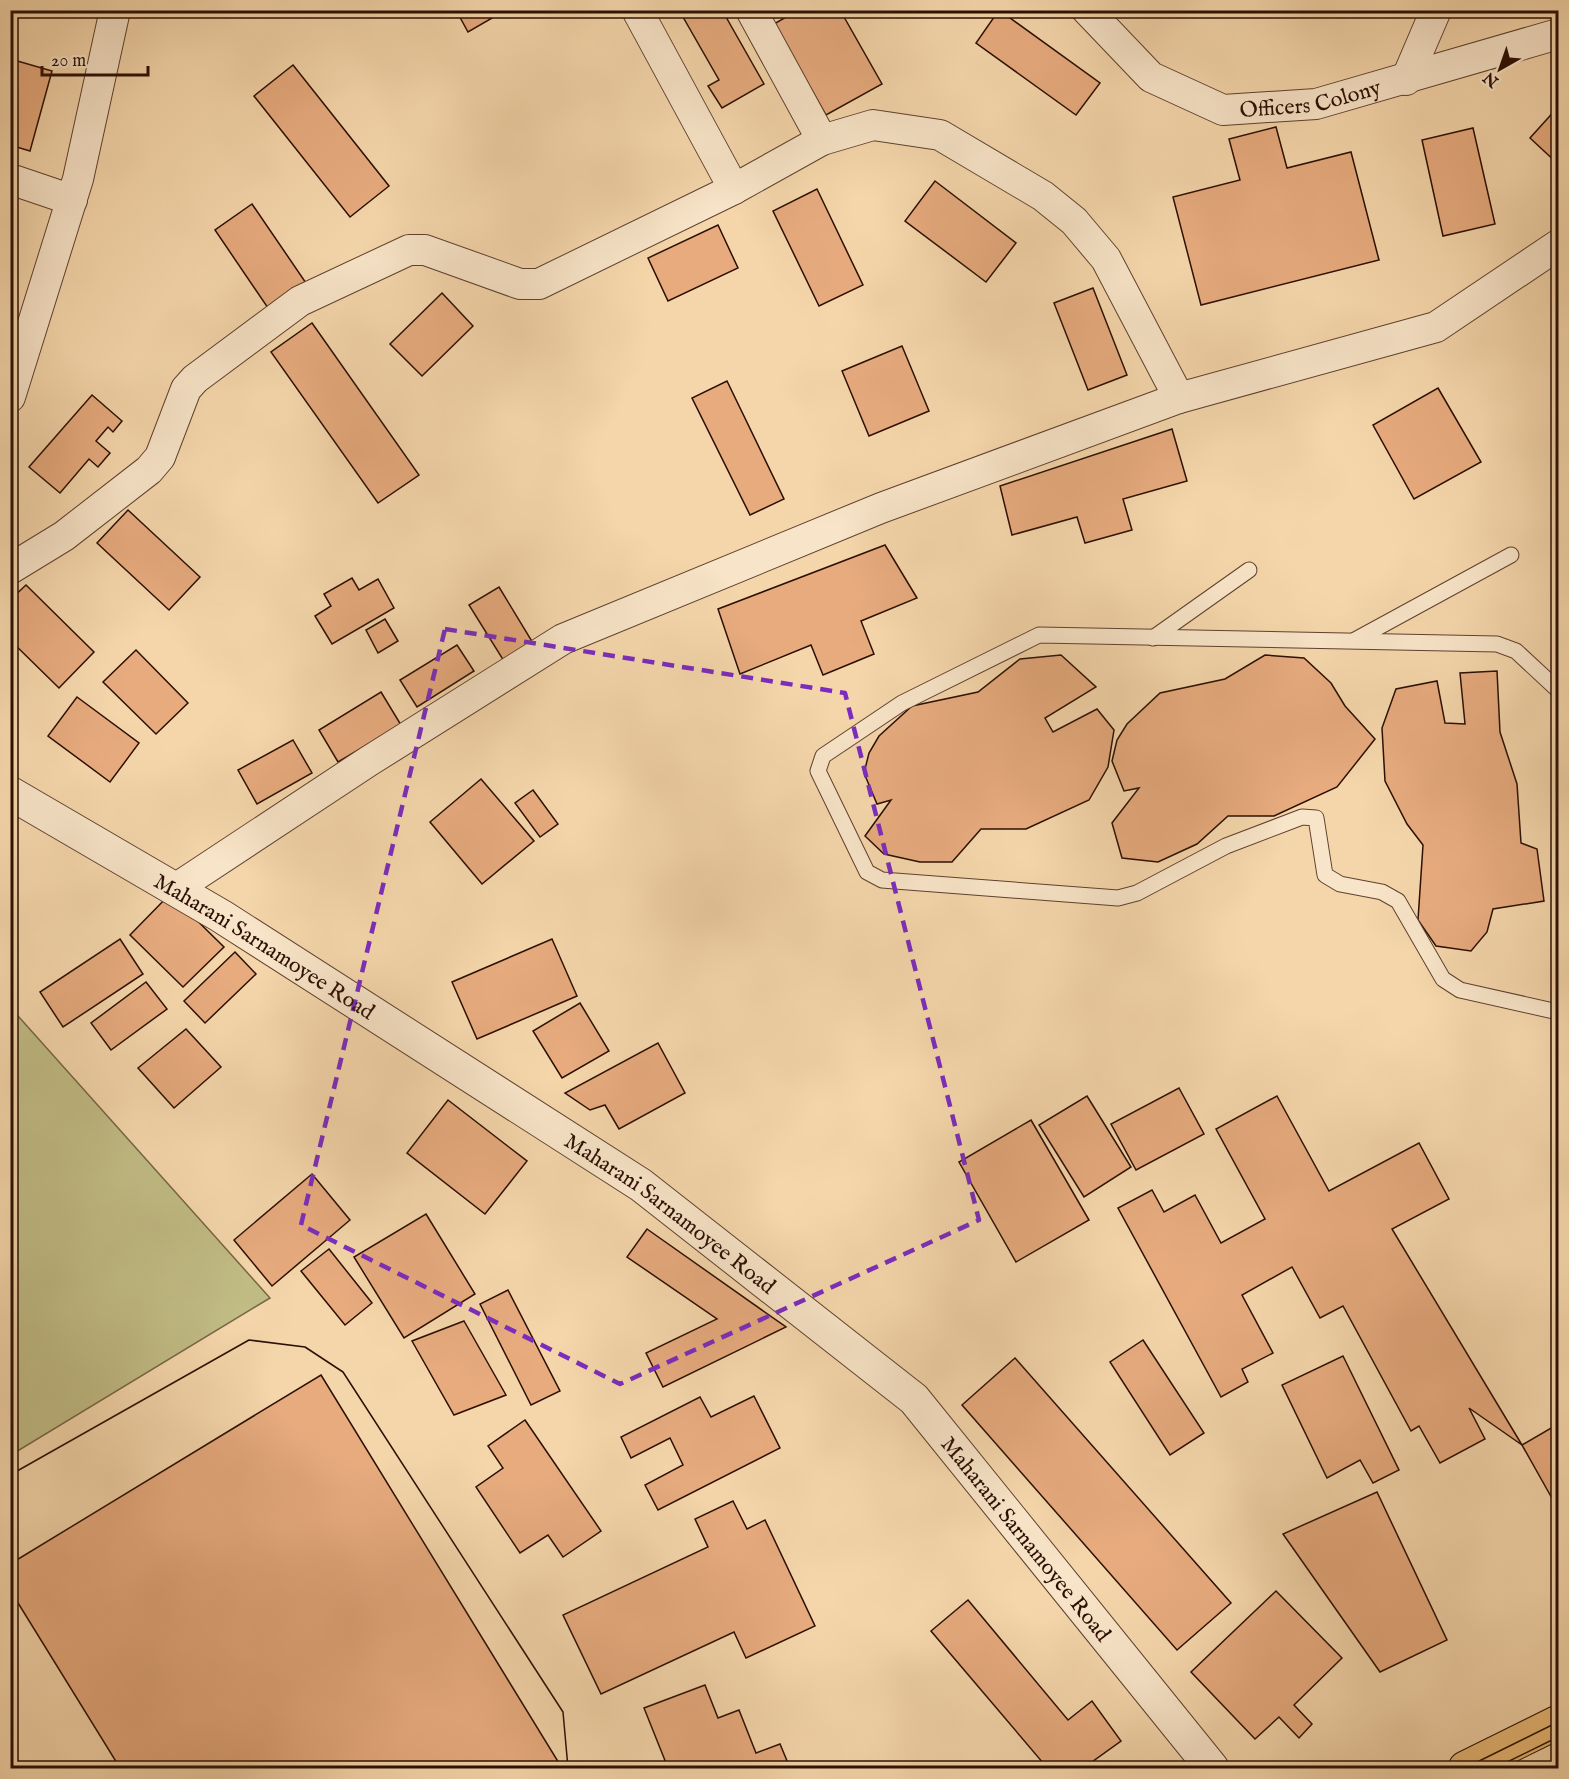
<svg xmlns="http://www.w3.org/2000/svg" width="1569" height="1779" viewBox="0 0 1569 1779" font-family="'IM FELL English',serif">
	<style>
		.green { fill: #c1bc85; stroke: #766644; stroke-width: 1.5 }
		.building { fill: #e7ab7e; stroke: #2b0f04; stroke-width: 1.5 }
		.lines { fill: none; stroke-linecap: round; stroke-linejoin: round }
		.service-casing { stroke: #5e412e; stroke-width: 17 }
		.minor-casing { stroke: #5e412e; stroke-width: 32 }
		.tertiary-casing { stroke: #5e412e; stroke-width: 35 }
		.primary-casing { stroke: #2b0f04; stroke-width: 35 }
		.service { stroke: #f8e4c8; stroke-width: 15 }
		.minor { stroke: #f8e4c8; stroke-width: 30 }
		.tertiary { stroke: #f8e4c8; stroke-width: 33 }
		.primary { stroke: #eabb76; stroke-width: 33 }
		.tram { stroke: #2b0f04; stroke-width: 1.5 }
		.marked { fill: none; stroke: #7b2cbf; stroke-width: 4.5; stroke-dasharray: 12 8; stroke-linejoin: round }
		.labels { text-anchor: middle; stroke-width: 5; stroke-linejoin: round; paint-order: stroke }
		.street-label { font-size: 22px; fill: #2b0f04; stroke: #f8e4c8 }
	</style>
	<rect width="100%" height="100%" fill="#f5d6ab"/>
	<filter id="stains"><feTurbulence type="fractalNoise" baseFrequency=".00333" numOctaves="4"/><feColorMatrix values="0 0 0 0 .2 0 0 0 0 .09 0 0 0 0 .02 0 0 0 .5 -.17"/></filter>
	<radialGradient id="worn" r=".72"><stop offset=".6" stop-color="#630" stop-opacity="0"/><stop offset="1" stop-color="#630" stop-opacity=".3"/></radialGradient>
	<path class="green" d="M10 1007 270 1298 11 1455H10Z"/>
	<g class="building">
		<path d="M456 10H506L468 32Z"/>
		<path d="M679 10H722L764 84 722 108 708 86 719 80Z"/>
		<path d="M798 10H840L882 84 826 115 774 24Z"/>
		<path d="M999 10 1100 83 1076 115 976 43Z"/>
		<path d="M14 60 52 71 30 151 10 145V75Z"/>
		<path d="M293 65 389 186 350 217 254 96Z"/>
		<path d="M1558 107V164L1530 138Z"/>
		<path d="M1276 127 1287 168 1351 152 1379 260 1201 305 1173 197 1240 180 1229 139Z"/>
		<path d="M1473 128 1495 224 1443 236 1422 140Z"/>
		<path d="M935 181 1016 243 986 282 905 221Z"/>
		<path d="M817 189 863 285 819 306 773 211Z"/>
		<path d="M252 204 306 283 268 308 215 230Z"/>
		<path d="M718 225 738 268 668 301 648 258Z"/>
		<path d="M1093 288 1127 375 1088 390 1054 303Z"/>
		<path d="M442 293 473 326 422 376 390 344Z"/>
		<path d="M312 323 419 475 378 503 271 352Z"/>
		<path d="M902 346 929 411 869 436 842 371Z"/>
		<path d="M727 381 784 499 750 515 692 398Z"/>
		<path d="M1438 388 1481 462 1414 499 1373 425Z"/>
		<path d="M92 395 122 421 113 432 108 427 96 441 110 453 98 467 89 459 60 493 29 467Z"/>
		<path d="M1172 429 1187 481 1123 499 1132 530 1085 543 1077 517 1012 535 1000 486Z"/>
		<path d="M128 510 200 577 169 610 97 543Z"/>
		<path d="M885 545 917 598 861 621 874 654 823 675 811 645 740 674 718 609Z"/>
		<path d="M352 578 359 590 378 579 394 608 332 644 315 616 331 606 324 594Z"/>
		<path d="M26 585 94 652 59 688 10 640V600Z"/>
		<path d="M499 587 536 648 507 666 469 605Z"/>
		<path d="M385 619 398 641 378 653 366 630Z"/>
		<path d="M457 645 474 671 417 707 400 680Z"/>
		<path d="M136 650 188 703 156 734 103 682Z"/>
		<path d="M1061 655 1096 687 1045 718 1053 732 1097 709 1114 730 1108 767 1089 800 1026 829H981L952 862H920L884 854 865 836 891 800 877 804 864 773 869 753 879 736 912 706 978 692 1020 659Z"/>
		<path d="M1265 655 1304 658 1331 683 1345 706 1375 739 1337 787 1274 816H1228L1197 844 1158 862 1122 858 1112 823 1139 788 1124 791 1112 761 1117 740 1127 724 1160 693 1225 679Z"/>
		<path d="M1497 671 1500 732 1517 784 1521 843 1537 849 1544 901 1493 909 1487 932 1471 951 1436 946 1418 920 1423 845 1407 824 1385 781 1382 728 1396 689 1437 681 1445 723 1465 724 1460 673Z"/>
		<path d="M381 692 401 725 338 762 319 730Z"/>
		<path d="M77 697 139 743 110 782 48 736Z"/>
		<path d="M293 740 312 773 257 804 238 770Z"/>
		<path d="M481 779 534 841 482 884 430 822Z"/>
		<path d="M533 790 558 824 540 837 515 803Z"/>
		<path d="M170 894 224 947 183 987 130 935Z"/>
		<path d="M120 939 143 974 63 1027 40 992Z"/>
		<path d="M552 939 577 996 477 1039 452 982Z"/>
		<path d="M235 952 256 974 205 1023 184 1001Z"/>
		<path d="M146 982 167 1009 111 1050 91 1023Z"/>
		<path d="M580 1003 609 1051 562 1078 533 1031Z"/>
		<path d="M186 1029 221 1067 174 1108 138 1068Z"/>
		<path d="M658 1043 685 1093 619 1129 605 1105 590 1110 565 1093Z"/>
		<path d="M1179 1088 1204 1134 1136 1170 1111 1124Z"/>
		<path d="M1087 1096 1131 1167 1084 1197 1039 1125Z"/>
		<path d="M1277 1096 1329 1191 1419 1143 1449 1199 1392 1229 1522 1445 1469 1408 1485 1439 1440 1463 1419 1426 1411 1431 1343 1306 1320 1318 1292 1267 1242 1295 1273 1353 1242 1369 1248 1382 1221 1397 1118 1208 1152 1190 1164 1212 1195 1195 1221 1243 1265 1219 1216 1129Z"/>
		<path d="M448 1100 527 1161 485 1214 407 1153Z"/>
		<path d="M1031 1120 1089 1220 1016 1262 959 1162Z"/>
		<path d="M312 1174 350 1220 272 1286 234 1240Z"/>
		<path d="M426 1214 475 1294 404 1338 354 1257Z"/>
		<path d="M647 1229 786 1327 663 1387 646 1353 717 1319 627 1257Z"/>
		<path d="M329 1249 372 1303 345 1325 301 1271Z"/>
		<path d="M508 1290 560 1391 531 1405 480 1304Z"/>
		<path d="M464 1321 506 1395 454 1415 412 1341Z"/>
		<path d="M1143 1340 1204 1433 1170 1455 1110 1362Z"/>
		<path d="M1343 1356 1399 1470 1373 1483 1360 1460 1327 1478 1282 1385Z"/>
		<path d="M1015 1358 1231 1603 1177 1650 962 1405Z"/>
		<path d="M321 1375 562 1768H120L10 1590V1564Z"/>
		<path d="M754 1396 780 1448 658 1510 645 1485 683 1465 670 1438 631 1458 621 1437 700 1397 711 1417Z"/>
		<path d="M525 1420 601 1531 563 1557 548 1535 520 1553 476 1487 503 1468 488 1446Z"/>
		<path d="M1558 1424V1509L1522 1445Z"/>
		<path d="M1377 1492 1447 1640 1380 1672 1283 1534Z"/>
		<path d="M733 1501 747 1529 765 1520 815 1626 746 1658 734 1632 601 1694 563 1615 708 1547 695 1519Z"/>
		<path d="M1276 1591 1342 1658 1294 1705 1312 1724 1299 1738 1279 1717 1255 1739 1191 1672Z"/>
		<path d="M968 1600 1068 1720 1092 1701 1121 1741 1092 1762 1097 1768H1038L1044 1764 931 1631Z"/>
		<path d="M705 1685 718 1718 739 1710 756 1753 780 1744 790 1768H668L644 1708Z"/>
	</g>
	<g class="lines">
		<g class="service-casing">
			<g id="service">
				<path d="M1153 638 1249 570"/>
				<path d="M1355 640 1511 555"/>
				<path d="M1558 690 1516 651 1497 644 1039 635 902 703 823 756 818 771 867 872 882 880 1118 898 1137 893 1226 846 1302 817 1316 818 1325 875 1340 884 1382 892 1398 901 1443 979 1460 990 1558 1012"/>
			</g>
		</g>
		<g class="minor-casing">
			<g id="minor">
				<path d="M637 10 734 189"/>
				<path d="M751 10 822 140"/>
				<path id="s1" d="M1087 10 1151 77 1223 110 1316 104 1558 34"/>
				<path d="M1406 80 1436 10"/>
				<path d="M10 179 72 200"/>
				<path d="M10 397 78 179 115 10"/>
				<path d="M10 569 64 536 149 470 160 457 186 389 195 379 300 301 409 250H425L520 284H539L734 189 822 140 873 125 940 135 1043 196 1074 221 1106 259 1179 398 1436 327 1558 245"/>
				<path d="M175 889 369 761 563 639 881 508 1179 398"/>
			</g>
		</g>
		<g class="tertiary-casing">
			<g id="tertiary">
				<path id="s2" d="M10 793 221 916 641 1185 914 1399 1212 1768"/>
			</g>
		</g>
		<g class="primary-casing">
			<path id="primary" d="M1465 1768 1558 1722"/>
		</g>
		<use href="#service" class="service"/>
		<use href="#minor" class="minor"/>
		<use href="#tertiary" class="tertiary"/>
		<use href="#primary" class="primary"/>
		<g class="tram">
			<path d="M10 1475 249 1340 305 1347 343 1372 563 1712 568 1768"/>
			<path d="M1465 1768 1558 1722"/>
			<path d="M1495 1768 1558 1737"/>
		</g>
	</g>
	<path class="marked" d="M445 629 845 693 979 1220 620 1384 301 1225Z"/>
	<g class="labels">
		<g class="street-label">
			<text dy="8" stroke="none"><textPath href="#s1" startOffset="260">Officers Colony</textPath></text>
			<text dy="8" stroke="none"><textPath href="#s2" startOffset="297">Maharani Sarnamoyee Road</textPath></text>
			<text dy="8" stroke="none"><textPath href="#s2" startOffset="783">Maharani Sarnamoyee Road</textPath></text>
			<text dy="8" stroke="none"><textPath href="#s2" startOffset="1269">Maharani Sarnamoyee Road</textPath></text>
		</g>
	</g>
	<rect width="1569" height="1779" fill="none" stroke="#f5d6ab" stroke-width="36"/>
	<rect x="12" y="12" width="1545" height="1755" fill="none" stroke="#2b0f04" stroke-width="3"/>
	<rect x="18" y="18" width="1533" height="1743" fill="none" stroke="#2b0f04" stroke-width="1.5"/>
	<g transform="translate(1500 69) rotate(220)" stroke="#f8e4c8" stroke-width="4.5" paint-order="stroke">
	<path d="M0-4.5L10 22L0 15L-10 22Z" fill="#2b0f04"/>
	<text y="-9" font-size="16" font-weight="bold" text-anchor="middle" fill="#2b0f04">N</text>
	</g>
	<path d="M42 66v9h106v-9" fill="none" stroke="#2b0f04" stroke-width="3"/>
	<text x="51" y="66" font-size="18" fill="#2b0f04" stroke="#f8e4c8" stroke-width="4.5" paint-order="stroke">20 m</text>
	<rect width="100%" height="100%" filter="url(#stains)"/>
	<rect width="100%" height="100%" fill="url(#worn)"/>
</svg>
